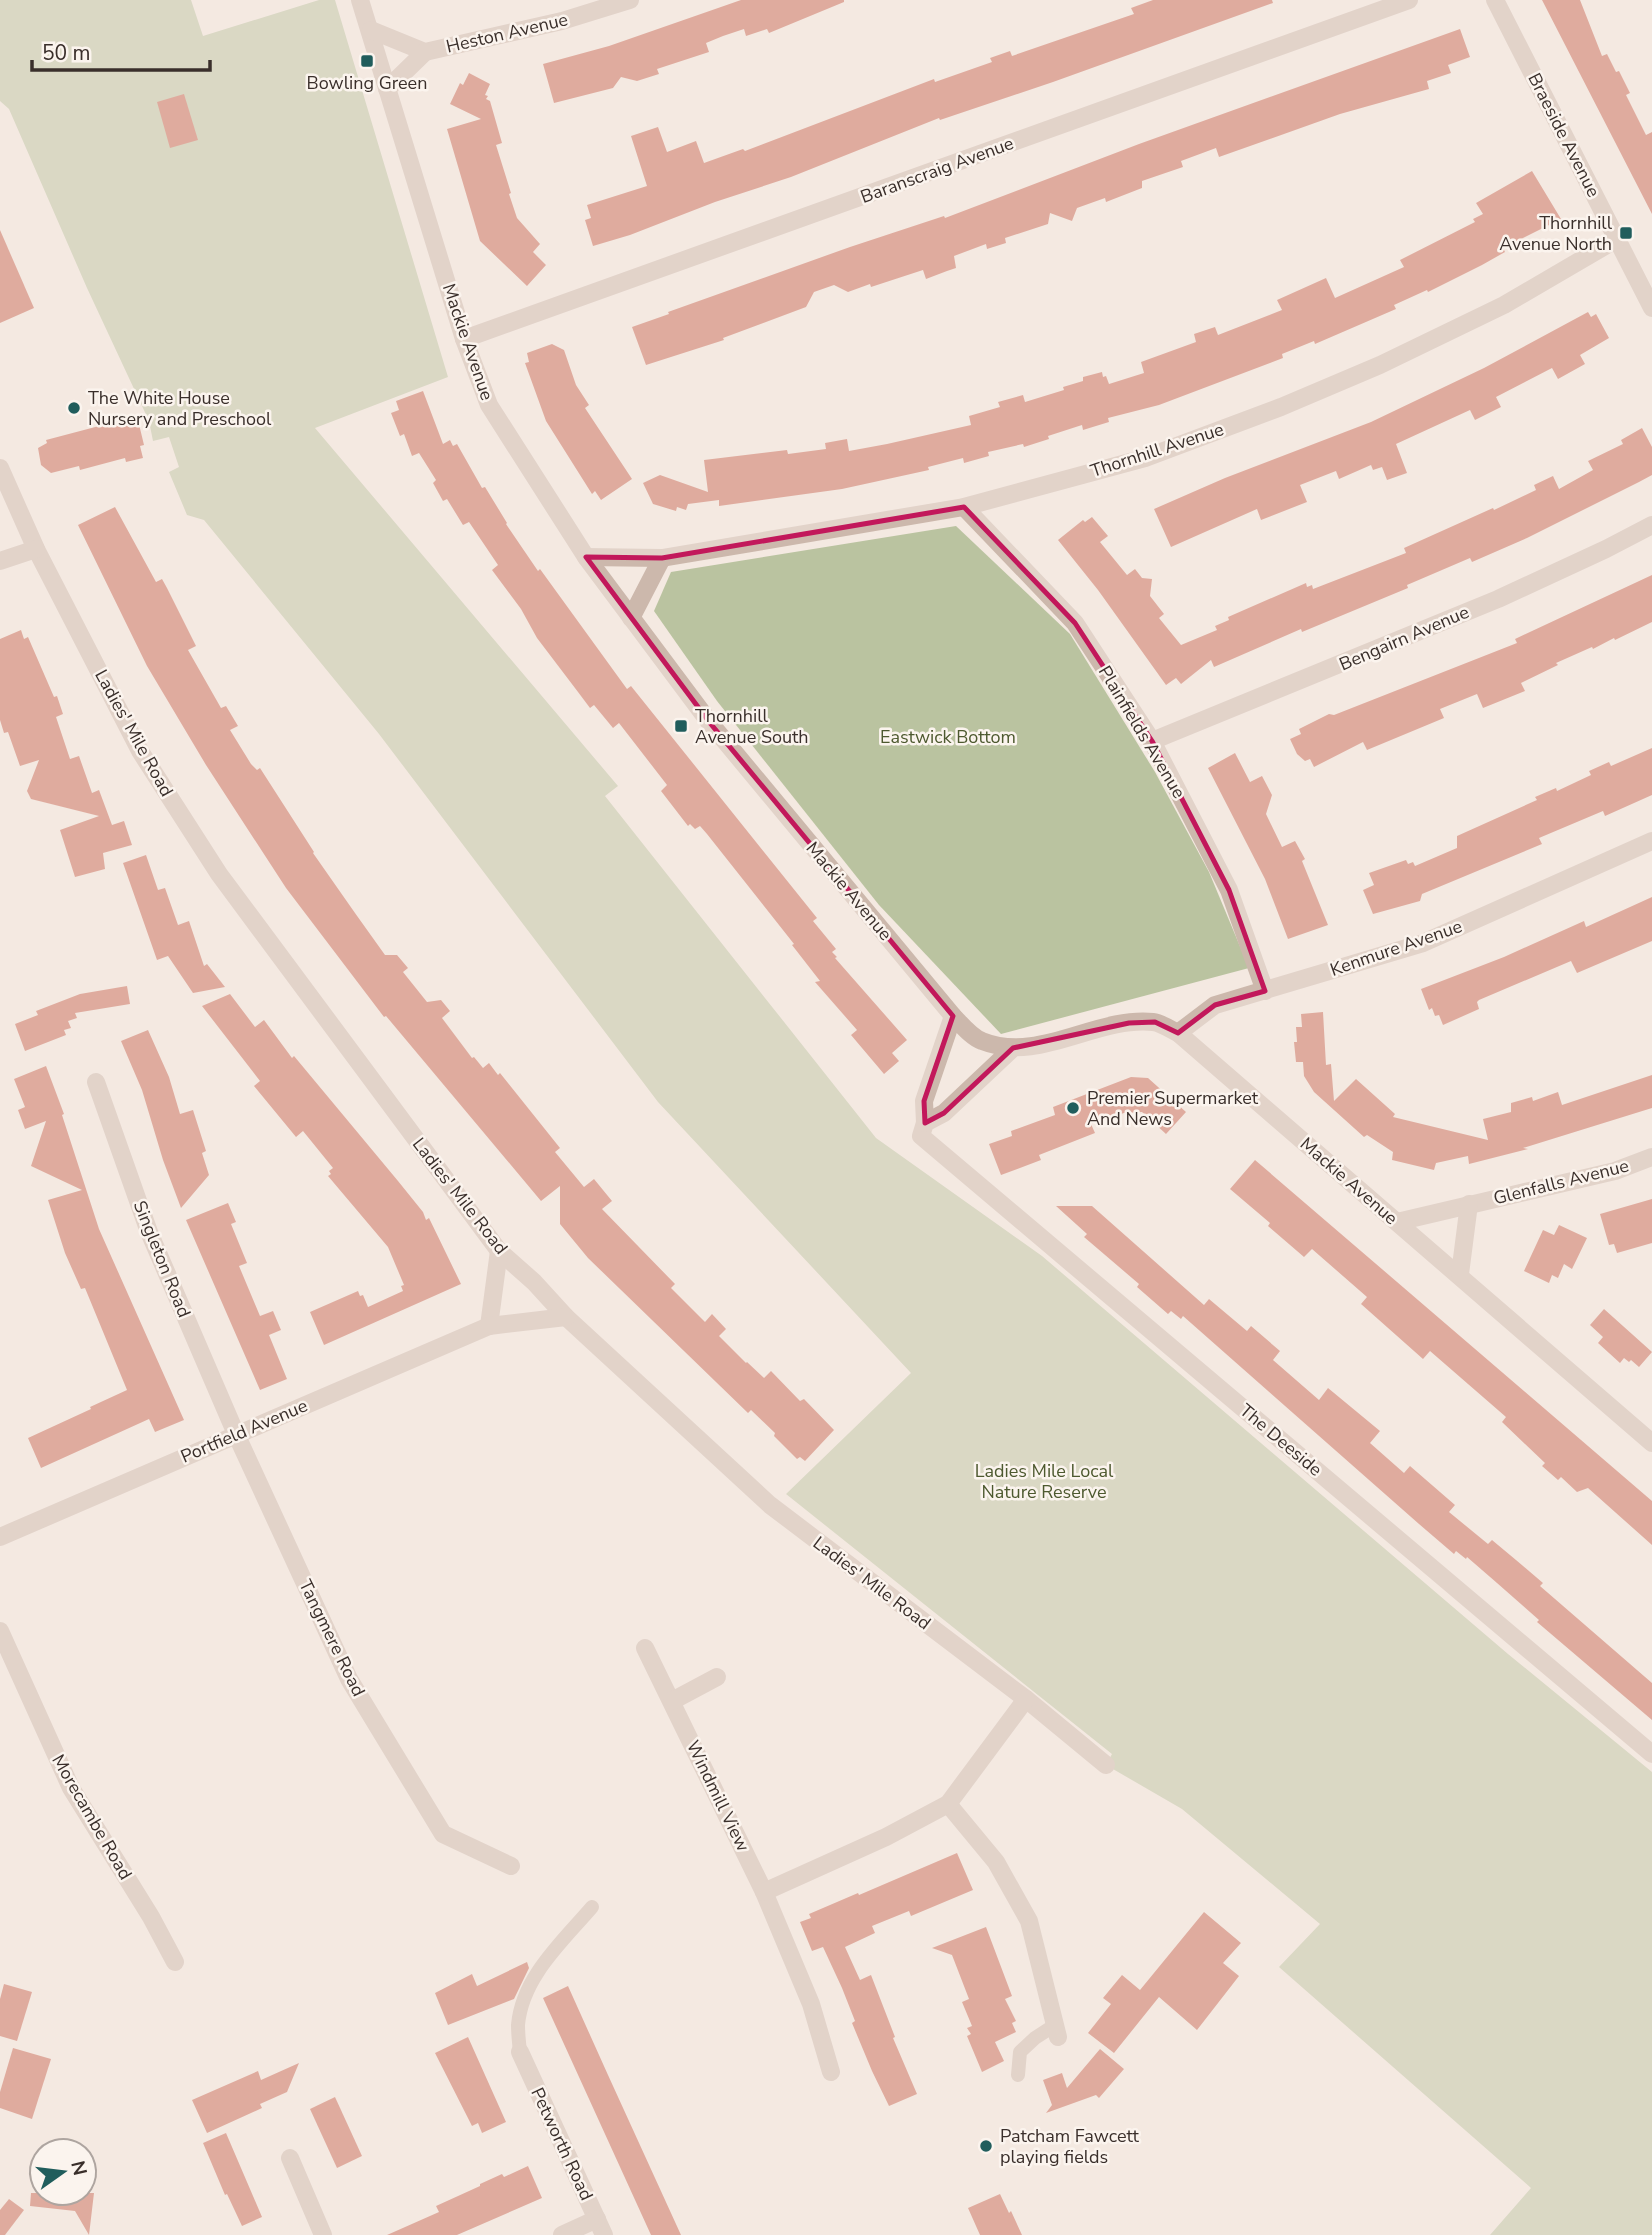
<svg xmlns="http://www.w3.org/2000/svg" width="1652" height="2235" viewBox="0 0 1652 2235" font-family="'Nunito Sans',sans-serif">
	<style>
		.green { fill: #bac3a0 }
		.building { fill: #c6614d }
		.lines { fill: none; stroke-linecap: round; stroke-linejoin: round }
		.service { stroke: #ccb8ac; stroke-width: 14 }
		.minor { stroke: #ccb8ac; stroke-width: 18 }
		.marked { fill: none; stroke: #c2185b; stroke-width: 5; stroke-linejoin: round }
		.poi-dot { fill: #205d5c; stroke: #fbf4ee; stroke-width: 2.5 }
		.labels { text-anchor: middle; stroke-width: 5; stroke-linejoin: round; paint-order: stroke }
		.street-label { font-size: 18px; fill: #3a2f2b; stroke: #fbf4ee }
		.poi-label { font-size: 18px; fill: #3a2f2b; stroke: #fbf4ee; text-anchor: start }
		.park-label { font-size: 18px; fill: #4d592f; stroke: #fbf4ee }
	</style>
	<rect width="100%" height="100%" fill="#f4e9e1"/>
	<g class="green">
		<path d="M0 0H191L203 36 319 0H335L448 377 315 428 618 786 605 796 876 1138 1042 1256 1508 1654 1652 1772V2235H1490L1531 2188 1279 1967 1320 1924 1182 1809 1106 1765 1112 1754 786 1494 911 1373 658 1102 379 734 204 520 187 515 169 472 179 467 169 437 153 441 149 421 87 288 9 109 0 101Z"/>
		<path d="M956 526 1070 634 1155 772 1209 872 1249 968 1001 1034 879 905 717 701 654 611 671 572Z"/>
	</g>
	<g class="building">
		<path d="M741 0H844V2L769 33 767 29 746 36 744 29 723 36 706 43 709 52 657 69 659 74 637 81 621 77 613 88 554 103 543 64 609 46Z"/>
		<path d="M1153 0H1272L1273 3 1053 82 940 120 939 118 791 177 715 202 630 235 593 246 585 220 591 218 587 205 647 186 631 136 658 127 667 152 696 141 704 163 743 149 745 151 934 79 935 82 992 62 990 58 1010 51 1012 56 1134 14 1131 8Z"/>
		<path d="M1542 0H1580L1602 56 1607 54 1616 72 1619 71 1630 93 1626 95 1646 135 1652 132V214Z"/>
		<path d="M1460 29 1470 57 1448 65 1451 73 1427 81 1429 89 1340 114 1219 157 1216 148 1181 161 1183 167 1142 181V188L1106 202 1105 198 1077 208 1072 221 1050 213 1048 224 1005 238 1006 243 987 249 986 244 954 256 956 268 947 271 926 279 923 270 871 287 870 284 848 292 834 285 814 292 806 307 723 338 724 340 646 365 632 327 669 314 668 312 850 247 944 216 945 218 1139 144Z"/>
		<path d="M469 73 490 84 485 95 488 96 486 99 490 101 502 143 496 145 511 193 509 194 517 218 540 244 533 252 546 265 527 286 480 241 447 129 481 119 450 104 460 83 463 85Z"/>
		<path d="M184 94 198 140 170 148 157 102Z"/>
		<path d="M1532 171 1561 219 1503 248 1505 252 1482 265 1428 292 1427 290 1394 305 1396 309 1315 344 1314 341 1282 354 1283 358 1159 405 1108 418 1109 422 1083 430 1082 425 1048 436 1049 439 1024 447 1023 444 988 452 989 456 964 463 963 458 928 467 929 470 842 489 719 506V500L688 504 686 510 677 507 676 511 653 504 643 483 660 475 708 492 704 460 787 450 788 454 826 449 825 443 847 439 849 451 887 444 971 425 969 416 1000 407 998 402 1023 395 1025 402 1064 390 1063 387 1083 381V377L1102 372 1103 377 1106 376 1109 384 1144 373 1141 362 1196 342 1194 334 1215 327 1218 335 1282 310 1277 300 1326 278 1335 298 1404 267 1400 260 1475 222 1473 219 1483 214 1476 203Z"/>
		<path d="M0 230 34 308 0 323Z"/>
		<path d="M1588 312 1591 317 1596 314 1609 338 1580 355 1585 364 1558 379 1552 368 1496 397 1501 407 1475 420 1470 410 1396 444 1407 473 1387 480 1382 467 1373 470 1371 465 1339 479 1336 471 1300 485 1307 502 1261 520 1257 509 1171 547 1154 509 1225 478 1371 422 1484 368Z"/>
		<path d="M552 344 564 350 576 385 589 405 585 408 632 479 601 500 595 491 592 494 546 421 525 363 529 362 527 353Z"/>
		<path d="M423 391 443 444 450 440 453 446 457 444 482 488 485 487 507 523 506 524 538 571 540 569 627 689 631 686 817 918 813 921 836 949 832 952 837 957 835 958 907 1040 892 1053 899 1061 884 1074 851 1035 857 1030 815 982 820 981 792 945 794 944 707 834 700 826 695 829 690 824 688 826 661 791 667 785 619 723 613 728 594 705 590 708 578 692 537 638 521 609 492 570 498 565 469 522 463 525 447 499 443 501 433 483 436 480 419 453 412 456 404 434 400 436 391 413 399 410 396 401Z"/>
		<path d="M137 416 144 445 140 446 143 458 126 462 125 458 80 470 79 466 51 473 41 465 38 448 47 443 46 440Z"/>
		<path d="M1642 428 1652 447V475L1639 482 1527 538 1472 562 1470 558 1407 585 1408 588 1302 632 1301 629 1214 667 1211 660 1181 684 1176 678 1166 685 1098 590 1058 540 1083 520 1085 522 1092 517 1108 536 1100 542 1127 575 1135 569 1142 578 1152 579 1150 596 1164 614 1159 618 1181 645 1217 630 1215 626 1229 620 1228 617 1306 583 1307 587 1312 585 1313 589 1406 553 1404 548 1493 508 1494 510 1536 490 1534 485 1553 476 1559 489 1593 470 1588 461 1623 444 1621 440Z"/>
		<path d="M115 507 156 582 162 579 167 588 196 646 188 650 221 708 226 706 238 726 230 730 251 764 257 770 260 768 314 852 313 853 355 913 385 955H397L408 968 403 972 427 1002 441 1000 450 1011 442 1018 472 1058 474 1057 483 1068 489 1063 498 1075 500 1073 560 1148 555 1152 584 1187 594 1179 612 1201 602 1209 675 1284 671 1288 705 1322 712 1314 726 1329 719 1336 746 1363 747 1362 764 1378 771 1371 800 1401 804 1399 834 1430 805 1461 800 1457 797 1459 774 1436 775 1433 751 1410 748 1413 588 1258 560 1224V1186L541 1201 386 1016 384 1017 286 888 206 765 147 666 78 525Z"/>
		<path d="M1652 575V622L1615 640 1614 638 1593 649 1592 647 1556 663 1558 665 1521 683 1525 691 1483 708 1477 694 1440 709 1444 718 1367 750 1363 742 1314 767 1310 759 1305 761 1297 754 1290 739 1301 734 1299 729 1329 714 1334 715 1517 643 1515 639Z"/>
		<path d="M21 630 24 639 28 637 54 697 57 696 63 714 56 717 70 759 79 756 92 793 99 790 112 825 124 821 132 845 103 853 105 869 75 877 60 830 99 816 31 799 27 791 39 760 20 766 8 732 4 733 0 720V639Z"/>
		<path d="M1652 748V795L1605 816 1603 811 1539 838 1542 844 1422 894 1420 901 1373 914 1363 890 1374 885 1369 873 1406 860 1408 864 1413 862 1415 866 1457 848V836L1537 800 1535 797 1556 788 1557 791 1591 775 1589 771 1609 762 1611 766Z"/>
		<path d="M1235 753 1250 782 1262 776 1272 795 1266 814 1282 847 1295 841 1305 859 1302 861 1328 925 1288 939 1265 879 1208 768Z"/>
		<path d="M146 855 158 890 165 888 178 925 189 921 204 966 207 964 225 987 193 993 168 956 157 960 123 863Z"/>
		<path d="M1652 897V941L1577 973 1571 961 1479 1000 1477 1002 1479 1009 1443 1025 1439 1015 1435 1016 1432 1008 1429 1010 1421 989 1504 957 1584 921 1586 927Z"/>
		<path d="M127 986 130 1004 75 1013 77 1018 68 1021 71 1028 64 1030 66 1035 25 1051 15 1024 38 1015 36 1011 80 994Z"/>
		<path d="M230 994 255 1027 264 1020 292 1058 294 1056 398 1181 423 1212 426 1220 429 1218 461 1284 324 1345 310 1312 358 1291 360 1296 363 1295 368 1307 403 1291 401 1286 404 1285 388 1247 328 1176 331 1174 329 1171 333 1168 303 1131 296 1137 254 1086 260 1081 202 1006Z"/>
		<path d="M1323 1012 1326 1065 1331 1064 1334 1101 1356 1079 1395 1114 1393 1117 1488 1140 1483 1119 1511 1112V1103L1532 1097 1533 1101 1558 1092 1562 1105 1652 1075V1108L1523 1148 1528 1149 1469 1164 1468 1156 1436 1163 1434 1170 1392 1160 1393 1152 1367 1135 1364 1137 1314 1092 1304 1076 1303 1062H1296L1294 1042H1297L1296 1027H1302L1301 1014Z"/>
		<path d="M148 1030 169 1077 180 1114 193 1110 206 1151 202 1153 209 1175 181 1208 163 1160 142 1090 121 1041Z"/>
		<path d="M46 1066 64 1114 62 1115 99 1229 184 1420 155 1432 149 1419 41 1468 28 1438 91 1409 90 1407 127 1390 85 1288 81 1289 65 1253 48 1200 82 1190 31 1166 46 1121 25 1129 18 1110 25 1107 14 1079Z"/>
		<path d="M1131 1077 1148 1078 1186 1112 1166 1134 1142 1112 1124 1113 1091 1124 1095 1133 1039 1155 1041 1160 1001 1175 989 1144 1012 1136 1011 1131 1055 1115 1053 1107Z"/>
		<path d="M1255 1160 1652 1501V1545L1588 1488 1577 1492 1561 1477 1558 1480 1542 1466 1545 1463 1502 1422 1506 1417 1430 1351 1423 1359 1361 1304 1367 1297 1312 1249 1304 1257 1268 1226 1270 1223 1230 1189Z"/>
		<path d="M1652 1199V1243L1617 1253 1614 1244 1609 1245 1600 1214Z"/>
		<path d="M228 1203 236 1222 231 1224 247 1263 239 1266 260 1316 273 1311 281 1330 269 1335 287 1379 260 1390 186 1220Z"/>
		<path d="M1056 1206H1092L1204 1305 1209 1299 1247 1331 1251 1326 1280 1351 1273 1360 1319 1400 1328 1388 1380 1431 1370 1443 1404 1473 1410 1466 1455 1505 1449 1512 1488 1544 1492 1540 1516 1560 1543 1583 1540 1586 1652 1683V1720L1537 1622 1539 1620 1497 1583 1467 1557 1466 1559 1456 1551 1454 1554 1419 1524 1183 1316 1181 1319 1171 1311 1168 1314 1137 1287 1139 1284 1084 1237 1087 1234Z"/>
		<path d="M1559 1225 1587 1238 1572 1269 1564 1264 1558 1278 1552 1275 1549 1283 1524 1271 1543 1230 1554 1235Z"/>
		<path d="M1604 1309 1652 1352 1639 1367 1631 1360 1629 1362 1624 1358 1620 1363 1598 1343 1603 1337 1590 1325Z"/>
		<path d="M957 1853 973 1890 911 1916 909 1911 872 1926 875 1933 845 1947 860 1980 871 1975 895 2037 893 2038 917 2094 889 2106 872 2071 852 2023 855 2021 842 1988 823 1947 812 1951 800 1922 811 1918 809 1914 858 1893 859 1895Z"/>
		<path d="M1204 1912 1241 1943 1223 1963 1239 1976 1197 2030 1159 1997 1114 2053 1088 2033 1111 2004 1103 1998 1122 1975 1140 1990Z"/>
		<path d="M986 1927 1012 1996 1005 1999 1016 2021 1012 2023 1016 2032 995 2042 1004 2061 982 2072 967 2036 971 2034 967 2028 972 2026 962 2002 969 1999 952 1955 932 1948Z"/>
		<path d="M527 1962 529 1968 514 1999 448 2025 435 1993 472 1974 477 1986Z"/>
		<path d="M4 1984 32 1992 17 2041 0 2036V1999Z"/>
		<path d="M568 1986 608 2075 681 2235H651L543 1998Z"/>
		<path d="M468 2037 506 2122 482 2133 478 2123 472 2126 435 2053Z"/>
		<path d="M13 2048 51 2059 32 2119 0 2108V2092Z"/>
		<path d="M1100 2049 1124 2069 1099 2098 1096 2095 1046 2113 1052 2105 1043 2080 1062 2073 1067 2088Z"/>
		<path d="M299 2063 287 2092 260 2104 262 2108 207 2133 192 2100 258 2071 261 2080Z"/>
		<path d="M335 2097 362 2156 337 2168 310 2109Z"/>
		<path d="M226 2133 262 2217 242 2226 227 2194 225 2195 203 2143Z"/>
		<path d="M528 2166 542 2198 457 2235H387L439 2212 436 2206 480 2186V2184L502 2174 504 2177Z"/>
		<path d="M31 2193H94L89 2235 75 2211 30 2206Z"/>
		<path d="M1000 2194 1009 2213 1011 2211 1022 2235H980L968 2208Z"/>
		<path d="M9 2199 24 2210 5 2235H0V2210Z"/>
	</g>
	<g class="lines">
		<g class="service">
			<path d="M520 2052C519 2043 518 2034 518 2025 522 1977 563 1941 592 1907"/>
			<path d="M1018 2075 1020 2052 1035 2038 1055 2025"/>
		</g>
		<g class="minor">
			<path d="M360 0 464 339 489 405 586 557 710 723 953 1016C961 1024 971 1037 982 1041 1039 1064 1096 1016 1153 1022 1161 1023 1170 1029 1178 1033L1652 1443"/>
			<path d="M1495 0 1652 308"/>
			<path d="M371 30 425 52 562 21 630 0"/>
			<path d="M387 89 425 52"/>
			<path d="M464 339 1409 0"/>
			<path d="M0 468 36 549 140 751 219 874 499 1251 534 1282 566 1317 770 1505 1026 1699 1106 1765"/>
			<path d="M964 507 1075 623 1152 741 1229 890 1265 991"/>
			<path d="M586 557 662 558 964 507 1145 458 1281 407 1380 365 1504 305 1617 239"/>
			<path d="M0 561 36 549"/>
			<path d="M631 618 662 558"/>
			<path d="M1152 741 1498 599 1606 549 1652 525"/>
			<path d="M1178 1033 1215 1005 1423 943 1652 841"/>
			<path d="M1013 1048 944 1113 925 1123 921 1136 1652 1754"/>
			<path d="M96 1082 149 1232 236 1434 349 1679 443 1834 511 1866"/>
			<path d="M925 1123 924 1101 953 1016"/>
			<path d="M1397 1222 1615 1171 1652 1157"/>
			<path d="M1460 1274 1469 1204"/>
			<path d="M489 1326 499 1251"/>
			<path d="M0 1537 489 1326 566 1317"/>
			<path d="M0 1631 71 1788 151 1917 175 1962"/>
			<path d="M645 1648 764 1892 811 2004 831 2072"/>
			<path d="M672 1701 717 1677"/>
			<path d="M948 1804 996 1862 1029 1921 1058 2037"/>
			<path d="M764 1892 886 1837 948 1804 1026 1699"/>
			<path d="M520 2052 604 2235"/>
			<path d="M290 2158 323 2235"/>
			<path d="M562 2235 597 2219"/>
		</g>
	</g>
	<path d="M0 0H1652V2235H0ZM964 507 1075 623 1152 741 1229 890 1265 991 1215 1005 1178 1033 1155 1022 1129 1023 1013 1048 944 1113 925 1123 924 1101 953 1016 710 723 586 557 662 558Z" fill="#f4e9e1" fill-opacity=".55" fill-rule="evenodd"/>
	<path class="marked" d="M964 507 1075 623 1152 741 1229 890 1265 991 1215 1005 1178 1033 1155 1022 1129 1023 1013 1048 944 1113 925 1123 924 1101 953 1016 710 723 586 557 662 558Z"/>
	<g class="poi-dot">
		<rect x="360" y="54" width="14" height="14" rx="3.5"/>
		<rect x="1619" y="226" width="14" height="14" rx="3.5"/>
		<circle cx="74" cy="408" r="7"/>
		<rect x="674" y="719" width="14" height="14" rx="3.5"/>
		<circle cx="1073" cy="1108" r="7"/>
		<circle cx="986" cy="2146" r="7"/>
	</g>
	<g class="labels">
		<g class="street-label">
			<text transform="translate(507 33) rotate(-13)" y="6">Heston Avenue</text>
			<text transform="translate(1564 135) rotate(63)" y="6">Braeside Avenue</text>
			<text transform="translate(937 170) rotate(-20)" y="6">Baranscraig Avenue</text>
			<text transform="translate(468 342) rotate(71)" y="6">Mackie Avenue</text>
			<text transform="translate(1157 450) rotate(-18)" y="6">Thornhill Avenue</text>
			<text transform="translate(1404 638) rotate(-23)" y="6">Bengairn Avenue</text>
			<text transform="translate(1142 732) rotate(59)" y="6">Plainfields Avenue</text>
			<text transform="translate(134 733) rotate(61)" y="6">Ladies' Mile Road</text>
			<text transform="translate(849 891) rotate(50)" y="6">Mackie Avenue</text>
			<text transform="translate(1396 948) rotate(-19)" y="6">Kenmure Avenue</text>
			<text transform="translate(1349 1181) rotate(41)" y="6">Mackie Avenue</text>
			<text transform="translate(1561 1182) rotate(-14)" y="6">Glenfalls Avenue</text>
			<text transform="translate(460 1196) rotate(52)" y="6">Ladies' Mile Road</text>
			<text transform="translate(162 1259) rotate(68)" y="6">Singleton Road</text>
			<text transform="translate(244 1431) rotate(-23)" y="6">Portfield Avenue</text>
			<text transform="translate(1281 1440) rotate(40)" y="6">The Deeside</text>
			<text transform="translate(872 1583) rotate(37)" y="6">Ladies' Mile Road</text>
			<text transform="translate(332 1638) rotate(64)" y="6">Tangmere Road</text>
			<text transform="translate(718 1796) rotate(64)" y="6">Windmill View</text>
			<text transform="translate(92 1817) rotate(60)" y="6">Morecambe Road</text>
			<text transform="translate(562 2144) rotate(65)" y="6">Petworth Road</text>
		</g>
		<g class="poi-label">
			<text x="367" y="89" text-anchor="middle">Bowling Green</text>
			<text x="1612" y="229" text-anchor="end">Thornhill<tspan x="1612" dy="21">Avenue North</tspan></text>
			<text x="88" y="404">The White House<tspan x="88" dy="21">Nursery and Preschool</tspan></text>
			<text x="695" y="722">Thornhill<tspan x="695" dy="21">Avenue South</tspan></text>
			<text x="1087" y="1104">Premier Supermarket<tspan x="1087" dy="21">And News</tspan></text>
			<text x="1000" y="2142">Patcham Fawcett<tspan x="1000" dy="21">playing fields</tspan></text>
		</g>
		<g class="park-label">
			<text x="948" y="743">Eastwick Bottom</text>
			<text x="1044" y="1477">Ladies Mile Local<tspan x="1044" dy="21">Nature Reserve</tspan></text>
		</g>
	</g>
	<g transform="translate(63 2172) rotate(76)"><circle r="33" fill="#fbf4ee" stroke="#aea5a0" stroke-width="2"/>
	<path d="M0-5L12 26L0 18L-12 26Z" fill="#205d5c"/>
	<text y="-10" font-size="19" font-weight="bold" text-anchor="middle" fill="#3a2f2b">N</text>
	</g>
	<path d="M32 60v10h178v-10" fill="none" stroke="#3a2f2b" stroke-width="3.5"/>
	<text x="42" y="60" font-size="21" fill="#3a2f2b" stroke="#fbf4ee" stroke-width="5" paint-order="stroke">50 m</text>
</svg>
